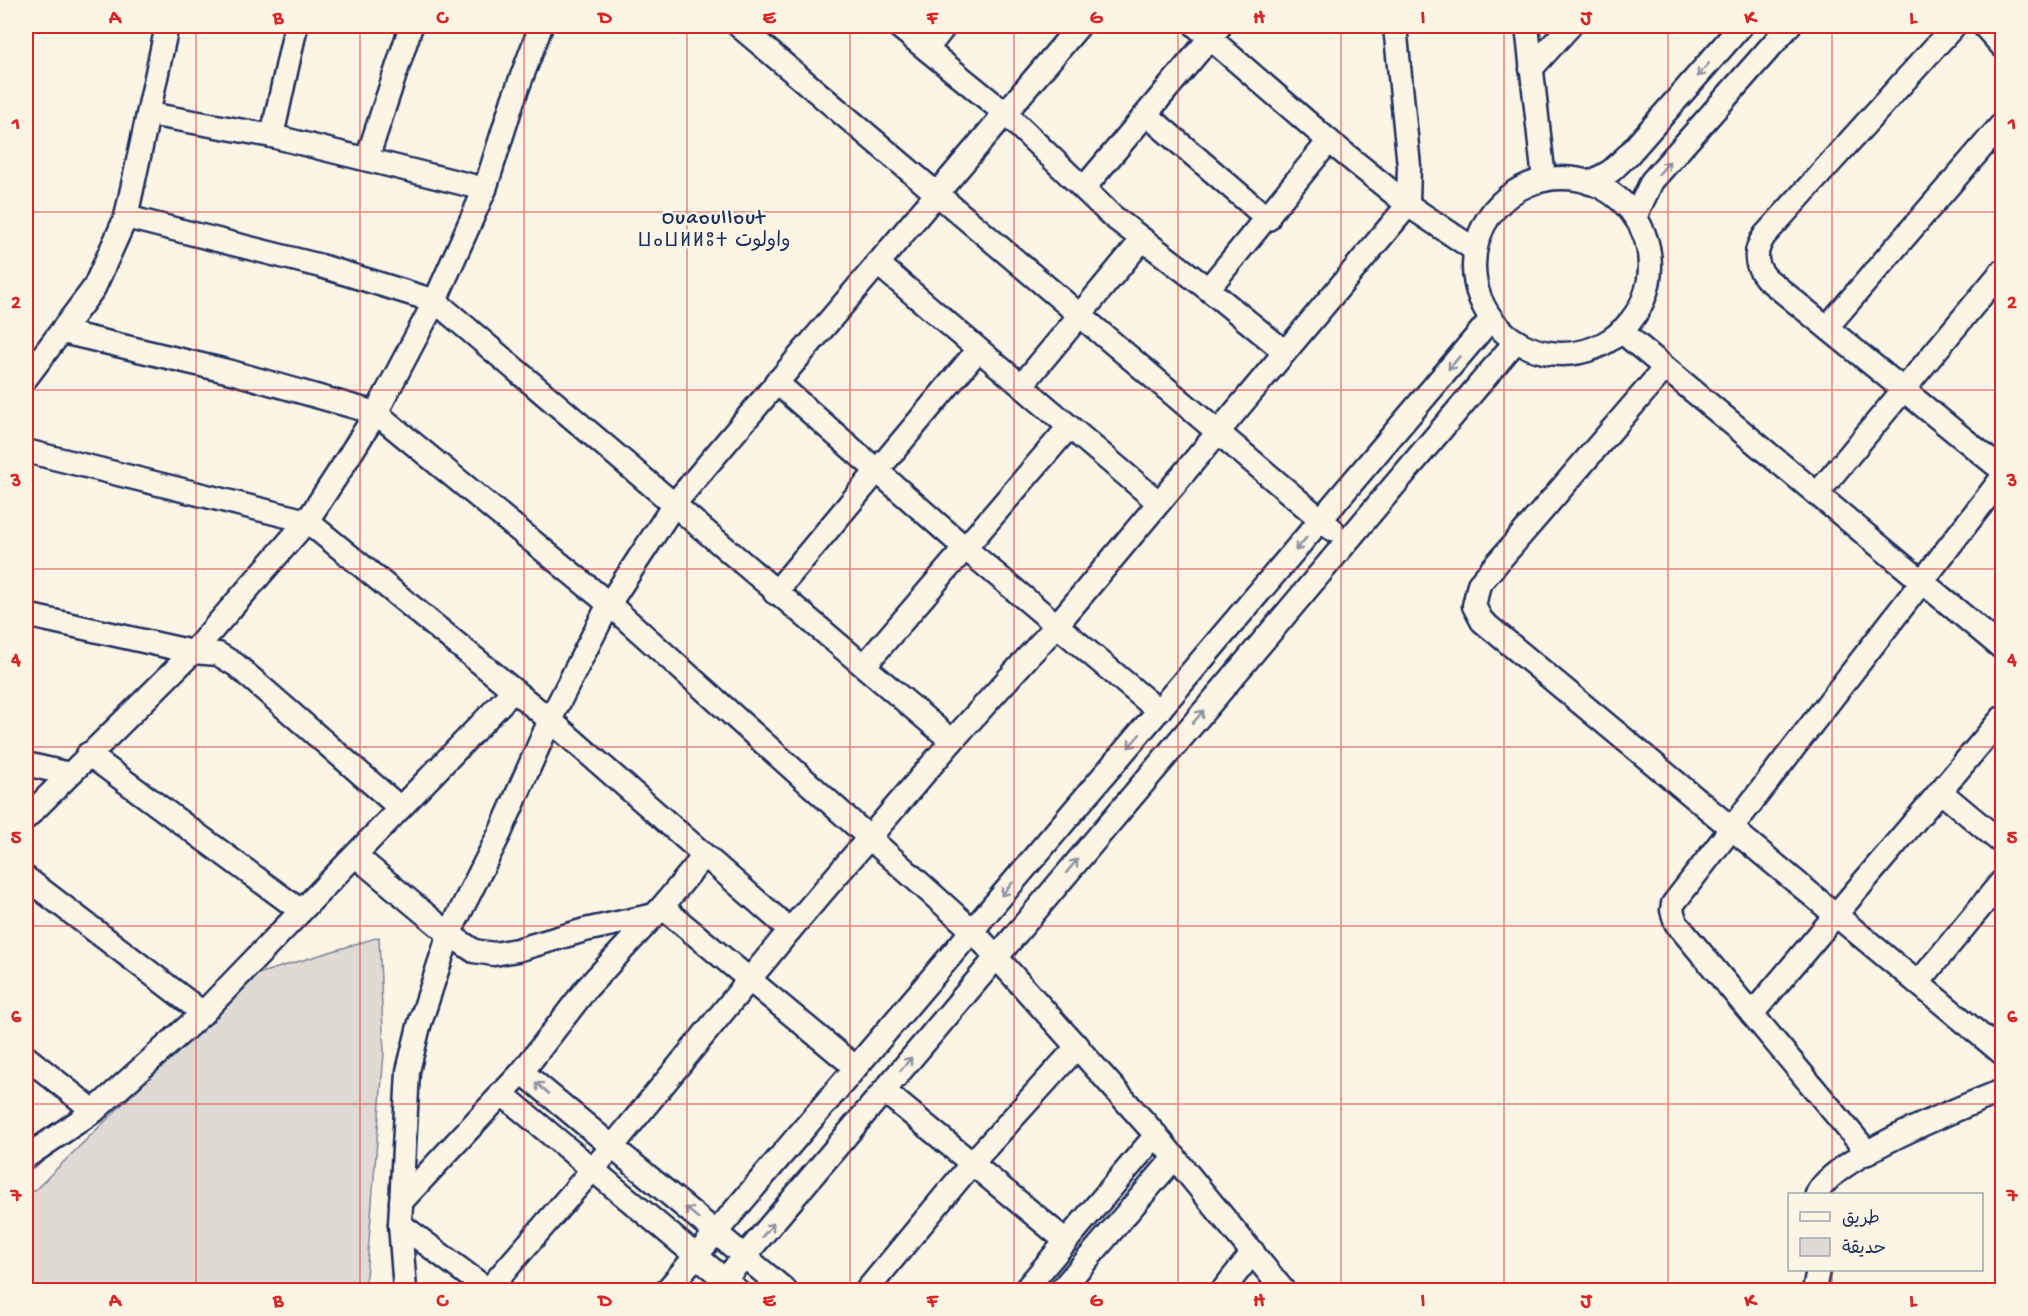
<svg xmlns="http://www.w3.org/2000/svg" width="2028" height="1316" viewBox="0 0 2028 1316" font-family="'Gochi Hand','Playpen Sans Arabic','Noto Sans Tifinagh',sans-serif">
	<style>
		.green { fill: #dfdbd4; stroke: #7d8599; stroke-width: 1.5 }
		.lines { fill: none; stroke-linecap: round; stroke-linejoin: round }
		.minor-casing { stroke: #1b2f5e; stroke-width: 27 }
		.minor { stroke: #fcf5e5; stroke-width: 22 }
		.oneway { stroke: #8c92a2 }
		.grid { fill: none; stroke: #d62828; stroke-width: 1.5; stroke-opacity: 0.55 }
		.labels { text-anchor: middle; stroke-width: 5; stroke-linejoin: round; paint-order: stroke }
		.quarter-label { font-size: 20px; letter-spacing: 1.5px; fill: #1b2f5e; stroke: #fcf5e5 }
		.neatline { fill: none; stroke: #d62828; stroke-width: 2 }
		.grid-label { font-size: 20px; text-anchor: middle; font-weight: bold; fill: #d62828 }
	</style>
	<rect width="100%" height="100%" fill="#fcf5e5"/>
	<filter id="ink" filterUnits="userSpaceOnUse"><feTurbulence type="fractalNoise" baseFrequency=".0167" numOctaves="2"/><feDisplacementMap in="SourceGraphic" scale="12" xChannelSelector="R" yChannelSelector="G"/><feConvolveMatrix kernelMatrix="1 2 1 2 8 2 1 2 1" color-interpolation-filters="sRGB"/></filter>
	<g filter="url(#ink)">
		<path class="green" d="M379 937 384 1053 365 1290H26V1194L35 1190 254 975Z"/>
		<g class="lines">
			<g class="minor-casing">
				<g id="minor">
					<path d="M739 26 1332 529"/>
					<path d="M898 26 1006 114 1112 216 1208 289 1284 351"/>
					<path d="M1196 26 1329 141 1408 205 1475 250"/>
					<path d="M1527 26 1544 180"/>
					<path d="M1954 26 1765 235C1754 250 1754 264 1766 278L2002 470"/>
					<path d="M1984 26 2002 46"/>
					<path d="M927 49 945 26"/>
					<path d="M1531 69 1570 26"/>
					<path d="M149 114 272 136 485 189"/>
					<path d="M1147 115 1268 219"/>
					<path d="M272 136 296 26"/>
					<path d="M367 159 411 26"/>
					<circle cx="1562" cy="266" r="88"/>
					<path d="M1590 183 1611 171 1628 155 1741 26"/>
					<path d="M1084 188 1220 26"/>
					<path d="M126 217 321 266 435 301 952 741"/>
					<path d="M1635 217 1652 181 1789 26"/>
					<path d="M877 263 1158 502"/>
					<path d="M1208 289 1329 141"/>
					<path d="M1827 327 2002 124"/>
					<path d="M1621 331 2002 648"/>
					<path d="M63 332 231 372 376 413 609 604 972 930 1156 1135 1283 1290"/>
					<path d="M1665 368 1479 584 1474 606 1482 621 2002 1053"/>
					<path d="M26 378 94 288 126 217 167 26"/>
					<path d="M776 382 966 549 1159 711"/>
					<path d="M1022 385 1142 240"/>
					<path d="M26 451 307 521 550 720 790 930"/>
					<path d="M1817 494 2002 271"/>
					<path d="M775 593 978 350"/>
					<path d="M26 615 193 652 218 654 236 665 400 808"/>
					<path d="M864 666 1069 427"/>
					<path d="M88 754 301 911"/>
					<path d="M26 764 69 774"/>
					<path d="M1941 792 2002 843"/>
					<path d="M26 818 193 652 307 521 341 469 376 413 435 301 485 189 513 100 541 26"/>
					<path d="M356 856 449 934 474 951 494 954 517 950 585 930 655 915"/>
					<path d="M26 878 203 1013"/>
					<path d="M662 907 855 1067"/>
					<path d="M1918 983 2002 881"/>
					<path d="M1752 1014 2002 718"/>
					<path d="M26 1057 94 1111"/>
					<path d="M522 1072 785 1290"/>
					<path d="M884 1091 1066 1241"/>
					<path d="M501 1093 737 1290"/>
					<path d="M1868 1153 1676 923 1672 910 1673 904 2002 478"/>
					<path d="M26 1157 94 1111 203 1013 513 691"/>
					<path d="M1817 1194C1834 1157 1962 1107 2002 1091"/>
					<path d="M401 1202 522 1072 586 989 662 907 704 856"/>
					<path d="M400 1224 488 1290"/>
					<path d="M405 1290 400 1224 408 1071 419 1026 449 934 500 833 550 720 609 604 675 503 1079 26"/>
					<path d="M488 1290 612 1147 790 930 952 741 1056 626 1408 205 1409 166 1395 26"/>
					<path d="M667 1290 1491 319"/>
					<path d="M716 1290 1516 341"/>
					<path d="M867 1290 973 1162 1078 1046"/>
					<path d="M1025 1290 1156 1135"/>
					<path d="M1061 1290 1175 1157"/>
					<path d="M1223 1290 1253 1252"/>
					<path d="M1814 1290 1818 1270"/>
				</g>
			</g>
			<use href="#minor" class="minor"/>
		</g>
		<defs><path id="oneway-shaft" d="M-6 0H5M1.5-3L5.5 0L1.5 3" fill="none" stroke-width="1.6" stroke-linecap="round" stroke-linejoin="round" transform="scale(1.5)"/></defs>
		<g class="oneway">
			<use href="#oneway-shaft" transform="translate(1703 70) rotate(131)"/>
			<use href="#oneway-shaft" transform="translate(1664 168) rotate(-49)"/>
			<use href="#oneway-shaft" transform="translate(1454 363) rotate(130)"/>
			<use href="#oneway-shaft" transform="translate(1301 544) rotate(130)"/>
			<use href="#oneway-shaft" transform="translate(1198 717) rotate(-50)"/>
			<use href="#oneway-shaft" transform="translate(1134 741) rotate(131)"/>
			<use href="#oneway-shaft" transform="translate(1072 866) rotate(-50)"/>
			<use href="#oneway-shaft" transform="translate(1007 889) rotate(131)"/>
			<use href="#oneway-shaft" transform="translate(906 1064) rotate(-50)"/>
			<use href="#oneway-shaft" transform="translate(542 1088) rotate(-140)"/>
			<use href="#oneway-shaft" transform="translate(692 1213) rotate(-140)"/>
			<use href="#oneway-shaft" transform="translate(768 1230) rotate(-50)"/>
		</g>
	</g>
	<path class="grid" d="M196 26V1290M360 26V1290M524 26V1290M687 26V1290M850 26V1290M1014 26V1290M1178 26V1290M1341 26V1290M1504 26V1290M1668 26V1290M1832 26V1194M26 212H2002M26 390H2002M26 569H2002M26 747H2002M26 926H2002M26 1104H2002M1832 1270V1290"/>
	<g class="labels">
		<g class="quarter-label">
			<text x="714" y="223">Ouaoullout<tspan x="714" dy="23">ⵡⴰⵡⵍⵍⵓⵜ واولوت</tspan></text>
		</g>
	</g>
	<rect width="2028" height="1316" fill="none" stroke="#fcf5e5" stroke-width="66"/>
	<rect x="1788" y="1193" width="195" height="78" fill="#fcf5e5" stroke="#a2a6af" stroke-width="1.5"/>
	<rect x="1800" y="1212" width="30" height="9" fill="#fcf5e5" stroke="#a2a6af" stroke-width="1.5"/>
	<text x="1842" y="1223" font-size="18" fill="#1b2f5e">طريق</text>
	<rect x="1800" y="1238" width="30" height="18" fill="#dfdbd4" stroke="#a2a6af" stroke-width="1.5"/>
	<text x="1842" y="1253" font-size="18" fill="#1b2f5e">حديقة</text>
	<rect x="33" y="33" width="1962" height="1250" class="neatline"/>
	<g class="grid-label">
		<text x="115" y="23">A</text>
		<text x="278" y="23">B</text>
		<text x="442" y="23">C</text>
		<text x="605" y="23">D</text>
		<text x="769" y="23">E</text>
		<text x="932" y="23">F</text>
		<text x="1096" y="23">G</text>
		<text x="1259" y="23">H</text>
		<text x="1423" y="23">I</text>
		<text x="1586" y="23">J</text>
		<text x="1750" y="23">K</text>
		<text x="1913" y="23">L</text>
		<text x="16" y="129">1</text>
		<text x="2012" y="129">1</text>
		<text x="16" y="308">2</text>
		<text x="2012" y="308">2</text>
		<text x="16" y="486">3</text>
		<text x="2012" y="486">3</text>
		<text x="16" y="665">4</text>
		<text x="2012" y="665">4</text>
		<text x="16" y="843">5</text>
		<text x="2012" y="843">5</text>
		<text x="16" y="1022">6</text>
		<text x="2012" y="1022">6</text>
		<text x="16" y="1201">7</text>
		<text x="2012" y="1201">7</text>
		<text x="115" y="1306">A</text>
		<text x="278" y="1306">B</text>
		<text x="442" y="1306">C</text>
		<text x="605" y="1306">D</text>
		<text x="769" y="1306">E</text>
		<text x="932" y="1306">F</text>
		<text x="1096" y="1306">G</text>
		<text x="1259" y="1306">H</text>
		<text x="1423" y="1306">I</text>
		<text x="1586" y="1306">J</text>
		<text x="1750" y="1306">K</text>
		<text x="1913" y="1306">L</text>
	</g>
</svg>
